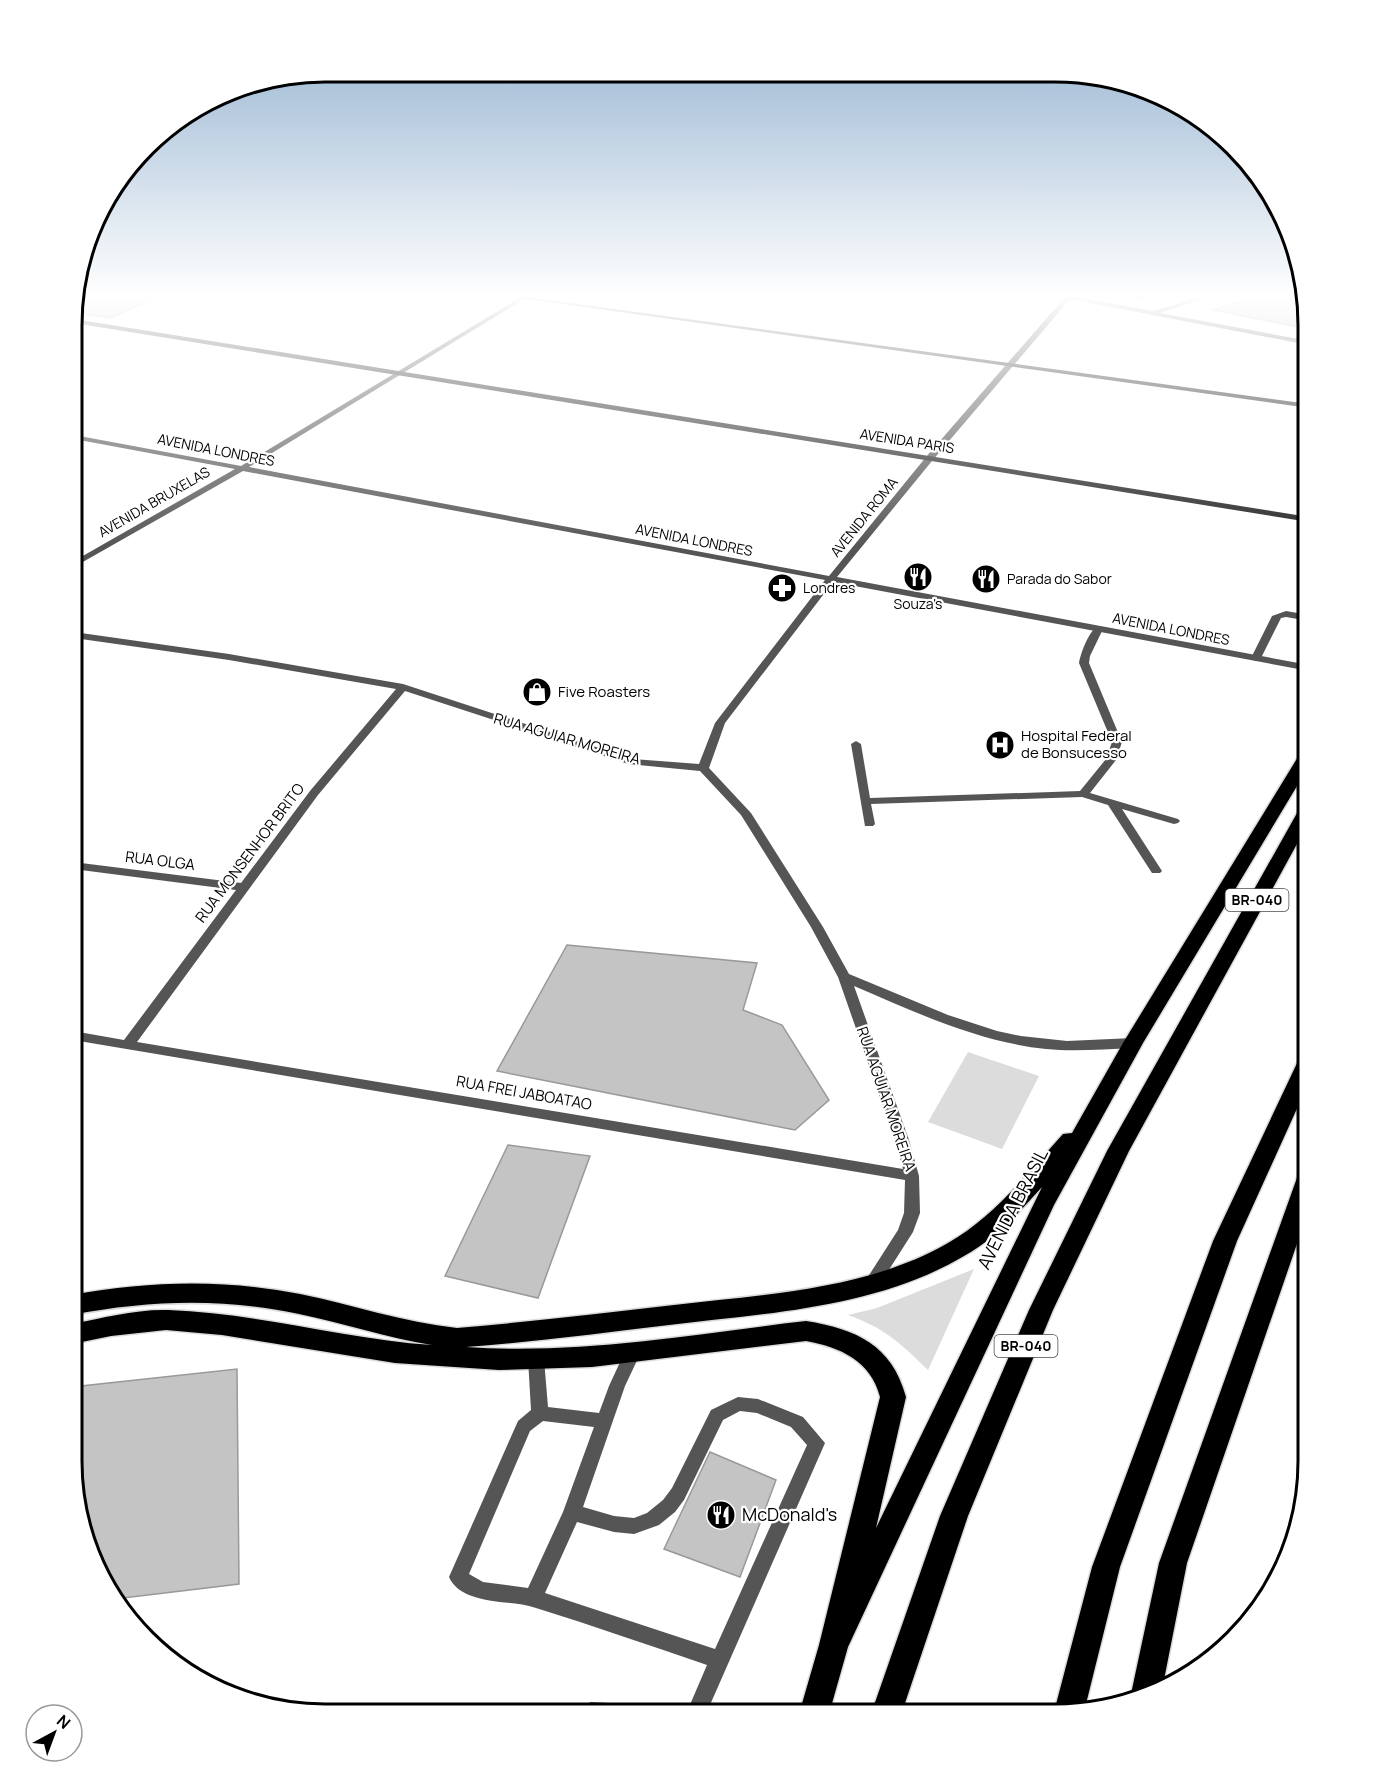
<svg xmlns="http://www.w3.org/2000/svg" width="1381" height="1787" viewBox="0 0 1381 1787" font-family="Manrope,sans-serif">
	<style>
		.green { fill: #dcdcdc }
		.building { fill: #c4c4c4; stroke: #999; stroke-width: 1.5 }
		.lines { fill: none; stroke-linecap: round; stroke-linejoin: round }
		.highway-casing { stroke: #dbdbdb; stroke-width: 3 }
		.lane { fill: #555; fill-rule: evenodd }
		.street { fill: #555; fill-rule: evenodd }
		.secondary { fill: #222; fill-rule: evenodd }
		.highway { fill: #000; fill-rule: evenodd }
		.labels { text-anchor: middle; stroke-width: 4.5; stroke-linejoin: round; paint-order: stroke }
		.far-street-label { font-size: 14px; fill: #000; stroke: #fff }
		.far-poi-label { font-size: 14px; fill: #000; stroke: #fff; text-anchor: start }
		.shield { fill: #fff; stroke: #4c4c4c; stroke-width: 1.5 }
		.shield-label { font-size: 14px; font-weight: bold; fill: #000 }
		.poi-label { font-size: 15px; fill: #000; stroke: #fff; text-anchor: start }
		.street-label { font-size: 15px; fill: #000; stroke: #fff }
		.near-street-label { font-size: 18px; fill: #000; stroke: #fff }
		.near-poi-label { font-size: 18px; fill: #000; stroke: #fff; text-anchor: start }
		.rim { fill: none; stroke: #000; stroke-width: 3 }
	</style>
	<rect width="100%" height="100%" fill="#fff"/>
	<g class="green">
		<path d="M968 1052 1039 1076 1002 1149 928 1122Z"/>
		<path d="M974 1269 928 1370C899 1342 886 1329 848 1315L877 1308Z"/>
	</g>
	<g class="building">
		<path d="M74 297H158L110 318 74 312Z"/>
		<path d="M1256 297H1302L1309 329 1213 310Z"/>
		<path d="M567 945 757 963 743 1010 782 1025 829 1100 795 1130 497 1071Z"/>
		<path d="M508 1145 590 1156 538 1298 445 1276Z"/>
		<path d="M237 1369 239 1584 115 1599 98 1574 72 1462V1387Z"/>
		<path d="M710 1452 776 1480 740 1577 664 1549Z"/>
	</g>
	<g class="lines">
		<g class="highway-casing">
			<g id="highway">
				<path d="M1309 747V766L1143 1043 1054 1205 848 1647 829 1714H799L819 1645 880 1397C871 1361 840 1347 806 1341L592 1367 499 1370 395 1363 222 1335 166 1330 111 1336 72 1344V1324C103 1318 136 1309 168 1310 257 1313 344 1339 432 1345 387 1338 344 1323 299 1314 223 1298 149 1300 72 1315V1295C149 1281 223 1279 300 1294 353 1305 403 1322 457 1328 530 1322 602 1313 674 1305 766 1294 866 1290 948 1243 994 1217 1028 1173 1063 1134L1072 1133 1123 1043 1301 752ZM1042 1187 876 1528 906 1397C892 1345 856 1329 806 1321 693 1334 580 1355 466 1347 534 1342 602 1333 669 1325 768 1313 876 1308 964 1256 994 1239 1019 1213 1042 1187Z"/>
				<path d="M1309 801V822L1129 1151 1053 1310 968 1516 901 1715 871 1714 940 1516 1029 1310 1107 1151 1301 806Z"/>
				<path d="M1309 1052V1082L1237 1241 1120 1567 1085 1708 1055 1715 1054 1712 1092 1567 1213 1241 1299 1059 1302 1054Z"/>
				<path d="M1309 1167V1209L1187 1563 1162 1690 1132 1697 1131 1694 1159 1563 1298 1175 1301 1169Z"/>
			</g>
		</g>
		<g class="lane">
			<path d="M1286 611 1309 615V621L1286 617 1281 618 1261 658 1256 661 1253 660 1251 658 1272 616Z"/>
			<path d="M1098 626 1103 629 1090 656 1089 663 1122 742 1116 760 1090 793 1178 819 1180 821 1178 823 1174 824 1122 809 1162 871 1160 873H1152L1108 805 1082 797 871 804 875 824 873 826H865L851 744 856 741 861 744 870 798 1080 791 1106 759 1112 742 1079 663C1081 652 1089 631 1098 626Z"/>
			<path d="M633 1345 639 1347 641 1352 625 1386 583 1507 614 1516 634 1518 647 1513 663 1500 672 1488 711 1410 738 1397 758 1399 803 1417 825 1443 706 1714H686L707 1665C651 1646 594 1626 536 1608 514 1601 491 1604 469 1595 460 1591 453 1586 449 1577L518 1421 531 1410 528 1359 530 1354 536 1352 542 1354 544 1359 548 1407 599 1413 609 1386 627 1347ZM740 1411 757 1413 791 1427 807 1445 715 1649 545 1593 577 1522 614 1532 634 1534 659 1525 675 1512 684 1500 723 1420ZM543 1421 594 1427 563 1512 528 1588 483 1582 469 1574 530 1431Z"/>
			<path d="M591 1702 627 1704 634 1707 637 1714H579L584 1705Z"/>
		</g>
		<g class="street">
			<path d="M521 297 526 298 249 467 829 576 926 457 1065 297H1076L1153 311 1201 297H1209L1160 313 1309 341V345L1070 299 932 461 837 577 1309 665V671L833 582 725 723 709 768 751 813 823 927 849 974 948 1015 997 1031 1021 1036 1067 1041 1133 1038 1138 1040 1140 1043 1138 1046 1133 1048C1104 1049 1075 1052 1046 1049 978 1042 915 1012 854 986L909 1140 919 1176 920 1213 913 1232 878 1287 872 1289 866 1287 864 1283 898 1230 904 1213 905 1180 73 1040V1031L124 1040 236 890 73 869V862L241 883 310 791 396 689 229 660 74 638V632L229 654 403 684 633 759 699 764 715 723 825 580 243 471 74 567V561L235 469 74 439V435L241 466ZM405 691 628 764 700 771 741 815 811 927 838 977 895 1140 903 1169 137 1042 318 795Z"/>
			<path d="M1132 297H1154C1149 300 1137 300 1132 297Z"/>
		</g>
		<g class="secondary">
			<path d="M512 297H526L1309 404V408Z"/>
			<path d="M74 319 1309 517V522L74 323Z"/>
		</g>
		<use href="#highway" class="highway"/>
	</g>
	<linearGradient id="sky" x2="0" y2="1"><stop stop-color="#8cadcc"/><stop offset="0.54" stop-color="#fff"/><stop offset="1" stop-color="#fff" stop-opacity="0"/></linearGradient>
	<rect width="1381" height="547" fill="url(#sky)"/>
	<defs>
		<g id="restaurant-disc" transform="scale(1.5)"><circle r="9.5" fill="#000" stroke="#fff"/><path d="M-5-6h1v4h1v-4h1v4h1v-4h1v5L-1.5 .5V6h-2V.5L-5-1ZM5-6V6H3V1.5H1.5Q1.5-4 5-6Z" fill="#fff"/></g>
		<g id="pharmacy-disc" transform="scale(1.5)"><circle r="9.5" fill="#000" stroke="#fff"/><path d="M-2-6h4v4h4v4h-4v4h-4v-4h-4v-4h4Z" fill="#fff"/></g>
		<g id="shop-disc" transform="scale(1.5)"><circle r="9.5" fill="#000" stroke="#fff"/><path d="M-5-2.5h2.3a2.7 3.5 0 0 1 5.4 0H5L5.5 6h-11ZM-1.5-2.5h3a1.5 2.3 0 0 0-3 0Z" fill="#fff"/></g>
		<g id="hospital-disc" transform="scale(1.5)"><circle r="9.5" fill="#000" stroke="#fff"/><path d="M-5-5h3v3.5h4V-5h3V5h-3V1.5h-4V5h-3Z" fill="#fff"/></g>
	</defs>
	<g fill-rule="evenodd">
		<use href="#restaurant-disc" x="918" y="577"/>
		<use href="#restaurant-disc" x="986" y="579"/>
		<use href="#pharmacy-disc" x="782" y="588"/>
		<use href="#shop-disc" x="537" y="692"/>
		<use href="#hospital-disc" x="1000" y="745"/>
		<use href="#restaurant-disc" x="721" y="1515"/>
	</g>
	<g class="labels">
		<g class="far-street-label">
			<text transform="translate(907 441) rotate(9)" y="5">AVENIDA PARIS</text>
			<text transform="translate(216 450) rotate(11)" y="5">AVENIDA LONDRES</text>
			<text transform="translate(154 502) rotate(-30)" y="5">AVENIDA BRUXELAS</text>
			<text transform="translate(864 517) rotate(-51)" y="5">AVENIDA ROMA</text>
			<text transform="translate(694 540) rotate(11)" y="5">AVENIDA LONDRES</text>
			<text transform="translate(1171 629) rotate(11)" y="5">AVENIDA LONDRES</text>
		</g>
		<g class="far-poi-label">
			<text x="1007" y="584">Parada do Sabor</text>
			<text x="803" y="593">Londres</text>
			<text x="918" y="609" text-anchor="middle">Souza's</text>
		</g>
		<g class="shield">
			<rect x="1225.5" y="889" width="63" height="22" rx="4.5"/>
			<rect x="994.5" y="1335" width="63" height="22" rx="4.5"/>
		</g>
		<g class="shield-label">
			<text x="1257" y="905">BR-040</text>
			<text x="1026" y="1351">BR-040</text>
		</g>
		<g class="poi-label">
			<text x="558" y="697">Five Roasters</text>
			<text x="1021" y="741">Hospital Federal<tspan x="1021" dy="17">de Bonsucesso</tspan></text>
		</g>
		<g class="street-label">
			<text transform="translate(567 739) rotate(16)" y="5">RUA AGUIAR MOREIRA</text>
			<text transform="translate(250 853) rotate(-53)" y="5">RUA MONSENHOR BRITO</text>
			<text transform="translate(160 861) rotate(7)" y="5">RUA OLGA</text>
			<text transform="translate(524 1093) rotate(10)" y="5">RUA FREI JABOATAO</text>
			<text transform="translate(886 1099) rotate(71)" y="5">RUA AGUIAR MOREIRA</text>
		</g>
		<g class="near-street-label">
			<text transform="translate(1013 1209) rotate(-63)" y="6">AVENIDA BRASIL</text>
		</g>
		<g class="near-poi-label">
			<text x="742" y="1521">McDonald's</text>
		</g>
	</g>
	<path d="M0 0H1381V1787H0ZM325 82H1055A243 243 0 0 1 1298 325V1461A243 243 0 0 1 1055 1704H325A243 243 0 0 1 82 1461V325A243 243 0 0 1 325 82Z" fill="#fff" fill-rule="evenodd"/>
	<path class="rim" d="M325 82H1055A243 243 0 0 1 1298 325V1461A243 243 0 0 1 1055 1704H325A243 243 0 0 1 82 1461V325A243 243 0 0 1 325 82Z"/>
	<g transform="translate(54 1733) rotate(41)"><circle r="28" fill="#ffffff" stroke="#999999" stroke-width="1.5"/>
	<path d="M0-4.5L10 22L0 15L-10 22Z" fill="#000000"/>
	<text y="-9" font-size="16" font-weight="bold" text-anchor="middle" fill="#000000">N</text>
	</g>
</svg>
